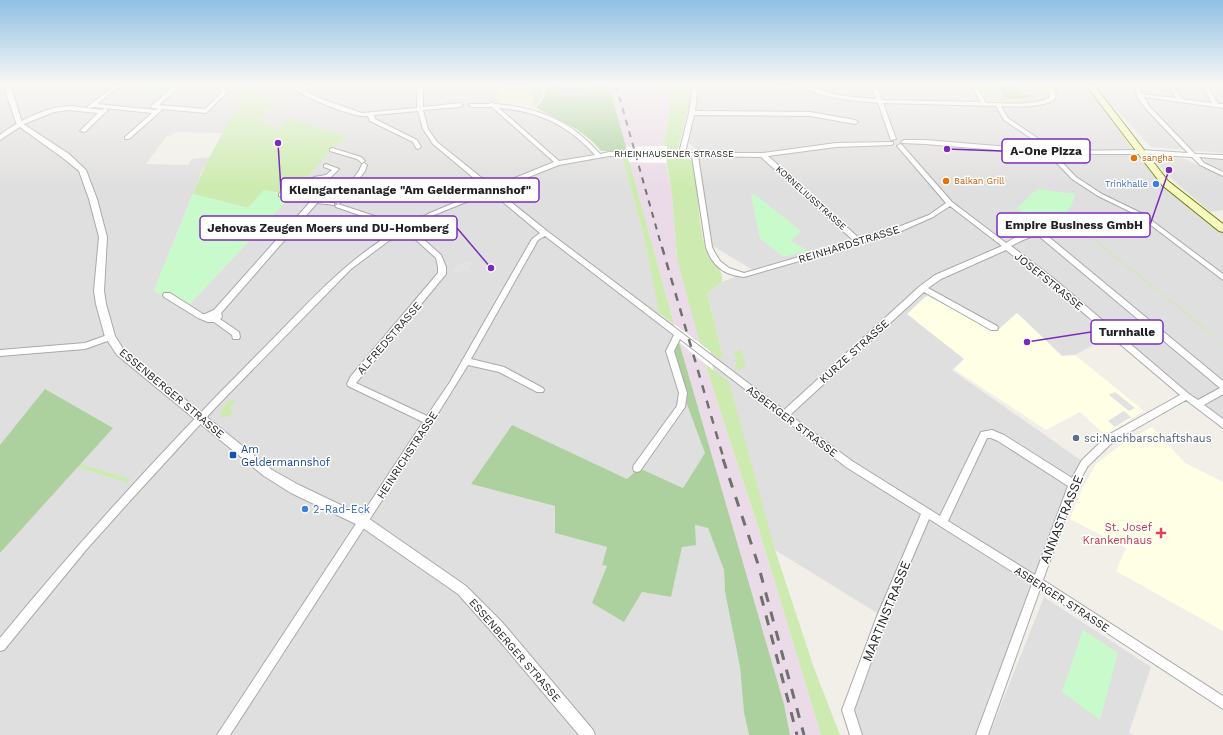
<svg xmlns="http://www.w3.org/2000/svg" width="1223" height="735" viewBox="0 0 1223 735" font-family="'Work Sans',sans-serif">
	<style>
		.residential { fill: #e0dfdf; fill-rule: evenodd }
		.industrial { fill: #ebdbe8 }
		.education { fill: #ffffe5 }
		.farmland { fill: #eef0d5 }
		.grass { fill: #cdebb0 }
		.forest { fill: #add19e }
		.park { fill: #c8facc }
		.parking { fill: #e2e2e2 }
		.water { fill: #aad3df }
		.pier { fill: #fff }
		.lines { fill: none; stroke-linecap: round; stroke-linejoin: round }
		.minor-casing { stroke: #a9a9a9; stroke-width: 2 }
		.tertiary-casing { stroke: #a9a9a9; stroke-width: 2 }
		.secondary-casing { stroke: #707d05; stroke-width: 2 }
		.minor { fill: #fff; fill-rule: evenodd }
		.tertiary { fill: #fff; fill-rule: evenodd }
		.secondary { fill: #f7fabf; fill-rule: evenodd }
		.rail-far2 { stroke: #707070; stroke-width: 2; stroke-dasharray: 6 6; stroke-linecap: butt }
		.rail-far1 { stroke: #707070; stroke-width: 2.5; stroke-dasharray: 8 8; stroke-linecap: butt }
		.rail { stroke: #707070; stroke-width: 3; stroke-dasharray: 10 10; stroke-linecap: butt }
		.food-dot { fill: #e8710a; stroke: #fff; stroke-width: 1.5 }
		.shop-dot { fill: #3f7fe0; stroke: #fff; stroke-width: 1.5 }
		.service-dot { fill: #5c6f8a; stroke: #fff; stroke-width: 1.5 }
		.transit-dot { fill: #1a4fb4; stroke: #fff; stroke-width: 1.5 }
		.health-dot { fill: #e0444e; stroke: #fff; stroke-width: 1.5 }
		.labels { text-anchor: middle; stroke-width: 3; stroke-linejoin: round; paint-order: stroke }
		.far-street-label { font-size: 9px; fill: #222; stroke: #fff }
		.far-food-label { font-size: 9px; fill: #c56008; stroke: #fff; text-anchor: start }
		.far-shop-label { font-size: 9px; fill: #366cbe; stroke: #fff; text-anchor: end }
		.street-label { font-size: 11px; fill: #222; stroke: #fff }
		.service-label { font-size: 11px; fill: #4e5e75; stroke: #fff; text-anchor: start }
		.transit-label { font-size: 11px; fill: #164399; stroke: #fff; text-anchor: start }
		.shop-label { font-size: 11px; fill: #366cbe; stroke: #fff; text-anchor: start }
		.health-label { font-size: 11px; fill: #be3a42; stroke: #fff; text-anchor: end }
		.near-street-label { font-size: 13px; fill: #222; stroke: #fff }
		.leader { fill: none; stroke: #7b2cbf; stroke-width: 1.5 }
		.callout-dot { fill: #7b2cbf; stroke: #fff; stroke-width: 1.5 }
		.callout { fill: #fff; stroke: #7b2cbf; stroke-width: 1.5 }
		.callout-label { font-size: 12px; text-anchor: middle; font-weight: bold; fill: #222 }
	</style>
	<rect width="100%" height="100%" fill="#f2efe9"/>
	<g class="residential">
		<path d="M0 85H468V88L498 86 500 102 507 107 527 111 547 119 581 140 598 155 605 154 622 156 644 237 660 315 674 324 679 342 705 453 701 460 683 488 639 468 627 479 512 426 471 484 555 506 556 533 607 547 602 565 608 566 642 592 671 596 682 546 695 525 708 528 724 570 725 592 740 667 744 713 749 735H0V553L30 518 0 445ZM253 89 277 105 268 109 260 120 278 128 348 137 331 150 292 195 188 306 168 293 154 291 202 171 210 157 192 159 188 165 146 164 166 137 178 132 223 133 237 107 242 106 234 95Z"/>
		<path d="M695 85H741L792 89 791 85H1086L1133 150 1159 180 1223 232V424L1113 334 1075 355 1062 356 1017 313 952 370 1085 463 982 735H856L848 710 882 616 775 550 713 370 710 351 723 356 707 293 722 282 753 270 711 245 698 151 689 143 694 117Z"/>
		<path d="M1096 85H1223V153L1151 147 1109 102Z"/>
		<path d="M1152 154 1185 159 1223 177V210L1210 212 1165 173Z"/>
		<path d="M1204 158 1223 159V171L1206 163Z"/>
		<path d="M1044 597 1151 667 1129 732 1133 735H989Z"/>
	</g>
	<g class="industrial">
		<path d="M609 85H667L671 103 670 114 663 146 626 147Z"/>
		<path d="M629 162 666 163 672 194 677 259 701 344 674 324Z"/>
		<path d="M679 342 705 364 759 530 821 735H790L784 704Z"/>
	</g>
	<g class="education">
		<path d="M928 296 996 332 1017 313 1062 356 1075 355 1144 411 1105 435 1080 412 1046 430 954 369 964 359 907 314 925 297Z"/>
		<path d="M1152 427 1185 463 1223 482V631L1116 571 1126 548 1070 519 1081 491 1096 464 1123 443Z"/>
	</g>
	<path class="farmland" d="M499 85H532L533 106 516 102H500Z"/>
	<g class="grass">
		<path d="M532 85H543C544 94 541 99 535 107L533 106Z"/>
		<path d="M667 85H695L678 148 674 150 663 147C667 126 674 105 667 85Z"/>
		<path d="M979 85H987L994 97H998L1001 101 987 99Z"/>
		<path d="M1019 85H1042L1047 92 1046 97 1035 100 1032 95H1042L1017 87Z"/>
		<path d="M253 89 277 105 268 109 260 120 277 128 288 118 348 137 331 150 292 195 264 190 248 208 193 194C205 163 221 136 237 107L242 106 234 95Z"/>
		<path d="M622 156 628 157 674 324 637 297 659 312 644 237Z"/>
		<path d="M674 156 690 158 687 159 693 161C698 189 698 231 708 255 713 266 724 269 722 282L707 293 723 356 720 358 710 352 713 370 729 382 775 550 814 668 840 735H821L759 530 707 370 677 259 672 194 666 158 674 159Z"/>
		<path d="M1064 221 1072 223 1079 227 1187 313 1223 344V345L1179 308 1077 227 1072 223Z"/>
		<path d="M740 349 744 358 745 366 738 371 735 368 737 359 734 353Z"/>
		<path d="M230 400 236 401 230 408 234 412 228 417H220L221 410Z"/>
		<path d="M80 464 131 479 128 483 77 467Z"/>
	</g>
	<g class="forest">
		<path d="M545 85H609L627 151H601C586 131 558 119 536 108 543 100 547 95 545 85Z"/>
		<path d="M997 85H1019L1017 87 1023 95H1032L1034 97 1009 99 1004 97Z"/>
		<path d="M679 342 784 704 790 735H749L744 713 740 667 725 592 724 570 708 528 695 525 696 545 682 547 671 597 642 592 624 622 592 603 607 566 602 565 607 547 555 533V506L471 484 512 425 627 479 639 468 683 488 705 453 685 399 672 350Z"/>
		<path d="M45 389 113 428 0 553V445Z"/>
	</g>
	<g class="park">
		<path d="M152 85H174L163 94 144 92Z"/>
		<path d="M1037 189 1075 194C1072 209 1064 218 1050 225L1016 209Z"/>
		<path d="M264 190 292 195 188 306 168 293 163 296 154 291 193 194 248 208Z"/>
		<path d="M753 193 801 231 791 241 812 253 808 254 801 252 784 257 760 239 751 195Z"/>
		<path d="M1083 630 1118 653 1100 720 1062 692Z"/>
	</g>
	<g class="parking">
		<path d="M1017 87H1038L1043 95H1023Z"/>
		<path d="M467 261H473L468 270 498 278 466 271 451 274 456 266Z"/>
		<path d="M1115 392 1135 408 1129 411 1109 395Z"/>
		<path d="M1124 411 1131 417 1115 427 1108 421Z"/>
	</g>
	<path class="water" d="M564 85H588C583 97 567 101 562 87Z"/>
	<g class="pier">
		<path d="M667 146 666 163 629 162 626 147Z"/>
		<path d="M674 324 710 351 713 370 679 342Z"/>
	</g>
	<g class="lines">
		<g class="minor-casing">
			<g id="minor">
				<path d="M96 85H126L113 91 97 104 156 110 159 108 162 110 129 139H125V137L152 113 94 107 88 108V106L113 87H99Z"/>
				<path d="M175 85H181L159 105 205 109 222 92 219 85H223L228 92 206 113 151 108V106Z"/>
				<path d="M288 85H294L300 88 309 85H315V86L304 90 319 98 362 113 417 108 418 85H423V107L460 103 463 105 460 107 423 110 428 129 437 142 493 187 554 162 492 107H472L469 105 470 104H490L492 102 495 104C540 108 570 120 600 154L609 152 679 153 689 113 693 85H698L695 111 810 112 855 120 858 122 855 124 810 116 694 115 685 153H763L836 143 893 142V144L891 145 836 147 768 156 860 239 893 229 929 215 946 203 898 147 897 146 900 144 902 145 952 202 1006 243C1018 235 1031 230 1044 233L1223 381V394L1204 405 1223 419V428L1186 400 1114 441 1088 466 1077 485 1043 580 1223 696V709L1040 589 988 735H976L1032 584 929 519 887 617 854 710 862 735H850L842 710 877 616 921 514 846 467 680 339 674 351 687 393 685 407 640 471 637 472 634 471 633 468 634 465 677 406 679 393 666 351 674 335 545 236 538 240 471 359 504 367 543 388 544 390 543 392H537L499 372 468 365 432 423 230 735H217L423 422 348 386 347 384 351 376 438 273V267L436 258 406 231 387 242 351 269 216 407 129 502 86 550 4 650 0 651V638C82 538 169 443 260 352 304 308 345 259 400 229L336 207 335 206 338 204 335 202 359 171 362 164 364 163 367 165 365 171 340 203 338 204 405 226 430 213 487 189 433 144 423 129 418 111 374 115 375 119 417 140 421 147 418 149 416 148 413 142 370 121 368 116C352 118 301 96 288 85ZM499 108C539 111 568 125 595 155L559 161ZM609 156H692L706 247C712 266 724 275 744 277L897 233 933 217 950 206 1002 246 935 275 920 286 784 410 547 231 496 190 559 165ZM698 156 761 157 854 241 744 273 729 268 720 261 715 253 712 247ZM491 192 540 233 532 239 450 382 427 416 356 383 446 274V267L441 255 411 228 434 215ZM1031 237H1040L1220 388 1198 400 1189 394 1053 278 1011 246 1023 240ZM1006 250 1047 282 1180 395 1108 435 1082 460 1072 478 1004 435 992 430 981 432 940 516 852 461 790 415 924 292 991 330H997L998 328 997 326 928 288 941 279ZM987 438H991L998 441 1068 486 1035 575 948 521Z"/>
				<path d="M799 85C809 84 828 93 839 95 851 97 864 98 876 99L871 85H876L882 100 981 102 971 85H976L986 103C1004 103 1033 106 1049 98L1050 93 1043 85H1048L1056 93 1055 99C1044 108 1015 107 1001 106L1008 118 1052 148 1049 150 1047 149 1004 120 996 106 883 103 896 139 891 140 878 103C856 101 817 98 799 85Z"/>
				<path d="M1133 85H1138L1142 94 1176 98 1168 85H1173L1182 99 1212 103 1202 85H1207L1218 104H1223V108L1144 97 1150 107 1195 154 1223 155V159L1199 157 1204 163 1223 172V176L1200 165 1192 157 1141 154H1055L1054 153 1057 151 1141 150 1188 153 1146 109 1136 95 1137 94Z"/>
				<path d="M72 106 102 110 105 108 108 110 85 132 80 131 98 113 68 110 54 112 24 124 0 140V135L4 132C23 119 48 106 72 106Z"/>
				<path d="M904 140H925L1044 150 1047 152 1044 154 925 144 902 143 901 142Z"/>
				<path d="M332 148 361 157 365 161 362 163 357 159 330 151V149Z"/>
				<path d="M1053 154 1055 155 1076 177 1102 194 1143 214 1223 274V280L1139 216 1098 196 1072 179 1051 157V155Z"/>
				<path d="M326 164 339 169 330 178 318 180 303 197 334 203V205L317 203 221 313 222 317 220 319 239 332 240 337 239 339H233L232 335 214 322H208L198 318 164 297 163 295 164 293H170L203 314H205L214 310 310 202 279 196V194L290 180 292 179 295 181 285 194 297 196 314 177 326 175 332 170 324 167V165Z"/>
				<path d="M110 334 114 337 113 339 85 349 0 356V350L85 343Z"/>
			</g>
		</g>
		<g class="tertiary-casing">
			<path id="tertiary" d="M3 85H9L12 90 22 123 69 154 86 170 97 199 107 237 104 291 106 304 115 336 123 349 272 470 299 485 368 518 466 586 502 622 593 730 595 735H579L492 632 458 594 360 526 291 493 264 476 117 355 105 337 96 304 94 291 99 237 89 199 79 171 63 158 17 125Z"/>
		</g>
		<g class="secondary-casing">
			<path id="secondary" d="M1086 85H1094L1168 181 1223 224V232L1219 231 1162 185Z"/>
		</g>
		<use href="#minor" class="minor"/>
		<use href="#tertiary" class="tertiary"/>
		<use href="#secondary" class="secondary"/>
		<path class="rail-far2" d="M616 85 662 248"/>
		<path class="rail-far1" d="M662 247 724 460"/>
		<g class="rail">
			<path d="M723 459 758 564 804 735"/>
			<path d="M761 596 797 735"/>
		</g>
	</g>
	<linearGradient id="sky" x2="0" y2="1"><stop stop-color="#8fc0e4"/><stop offset="0.45" stop-color="#f9f8f5"/><stop offset="1" stop-color="#f9f8f5" stop-opacity="0"/></linearGradient>
	<rect width="1223" height="187" fill="url(#sky)"/>
	<g class="food-dot">
		<circle cx="1134" cy="158" r="4"/>
		<circle cx="946" cy="181" r="4"/>
	</g>
	<g class="shop-dot">
		<circle cx="1156" cy="184" r="4"/>
		<circle cx="305" cy="509" r="4"/>
	</g>
	<circle class="service-dot" cx="1076" cy="438" r="4"/>
	<rect class="transit-dot" x="229" y="451" width="8" height="8" rx="2"/>
	<path class="health-dot" d="M1159 527h4v4h4v4h-4v4h-4v-4h-4v-4h4z"/>
	<g class="labels">
		<g class="far-street-label">
			<text x="674" y="157">RHEINHAUSENER STRASSE</text>
			<text transform="translate(811 198) rotate(42)" y="3">KORNELIUSSTRASSE</text>
		</g>
		<g class="far-food-label">
			<text x="1142" y="161">sangha</text>
			<text x="954" y="184">Balkan Grill</text>
		</g>
		<g class="far-shop-label">
			<text x="1148" y="187">Trinkhalle</text>
		</g>
		<g class="street-label">
			<text transform="translate(849 244) rotate(-17)" y="4">REINHARDSTRASSE</text>
			<text transform="translate(1049 281) rotate(39)" y="4">JOSEFSTRASSE</text>
			<text transform="translate(389 338) rotate(-49)" y="4">ALFREDSTRASSE</text>
			<text transform="translate(854 351) rotate(-42)" y="4">KURZE STRASSE</text>
			<text transform="translate(172 393) rotate(40)" y="4">ESSENBERGER STRASSE</text>
			<text transform="translate(792 421) rotate(37)" y="4">ASBERGER STRASSE</text>
			<text transform="translate(407 455) rotate(-57)" y="4">HEINRICHSTRASSE</text>
			<text transform="translate(1062 599) rotate(33)" y="4">ASBERGER STRASSE</text>
			<text transform="translate(515 650) rotate(49)" y="4">ESSENBERGER STRASSE</text>
		</g>
		<g class="service-label">
			<text x="1084" y="442">sci:Nachbarschaftshaus</text>
		</g>
		<g class="transit-label">
			<text x="241" y="453">Am<tspan x="241" dy="13">Geldermannshof</tspan></text>
		</g>
		<g class="shop-label">
			<text x="313" y="513">2-Rad-Eck</text>
		</g>
		<g class="health-label">
			<text x="1152" y="531">St. Josef<tspan x="1152" dy="13">Krankenhaus</tspan></text>
		</g>
		<g class="near-street-label">
			<text transform="translate(1061 519) rotate(-68)" y="5">ANNASTRASSE</text>
			<text transform="translate(886 611) rotate(-68)" y="5">MARTINSTRASSE</text>
		</g>
	</g>
	<path class="leader" d="M947 149L1002 151M278 143L281 190M1169 170L1150 225M491 268L457 228M1027 342L1091 332"/>
	<g class="callout-dot">
		<circle cx="947" cy="149" r="4"/>
		<circle cx="278" cy="143" r="4"/>
		<circle cx="1169" cy="170" r="4"/>
		<circle cx="491" cy="268" r="4"/>
		<circle cx="1027" cy="342" r="4"/>
	</g>
	<g class="callout">
		<rect x="1002" y="139" width="88" height="24" rx="4"/>
		<rect x="281" y="178" width="258" height="24" rx="4"/>
		<rect x="997" y="213" width="153" height="24" rx="4"/>
		<rect x="200" y="216" width="257" height="24" rx="4"/>
		<rect x="1091" y="320" width="72" height="24" rx="4"/>
	</g>
	<g class="callout-label">
		<text x="1046" y="155">A-One Pizza</text>
		<text x="410" y="194">Kleingartenanlage "Am Geldermannshof"</text>
		<text x="1074" y="229">Empire Business GmbH</text>
		<text x="328" y="232">Jehovas Zeugen Moers und DU-Homberg</text>
		<text x="1127" y="336">Turnhalle</text>
	</g>
</svg>
